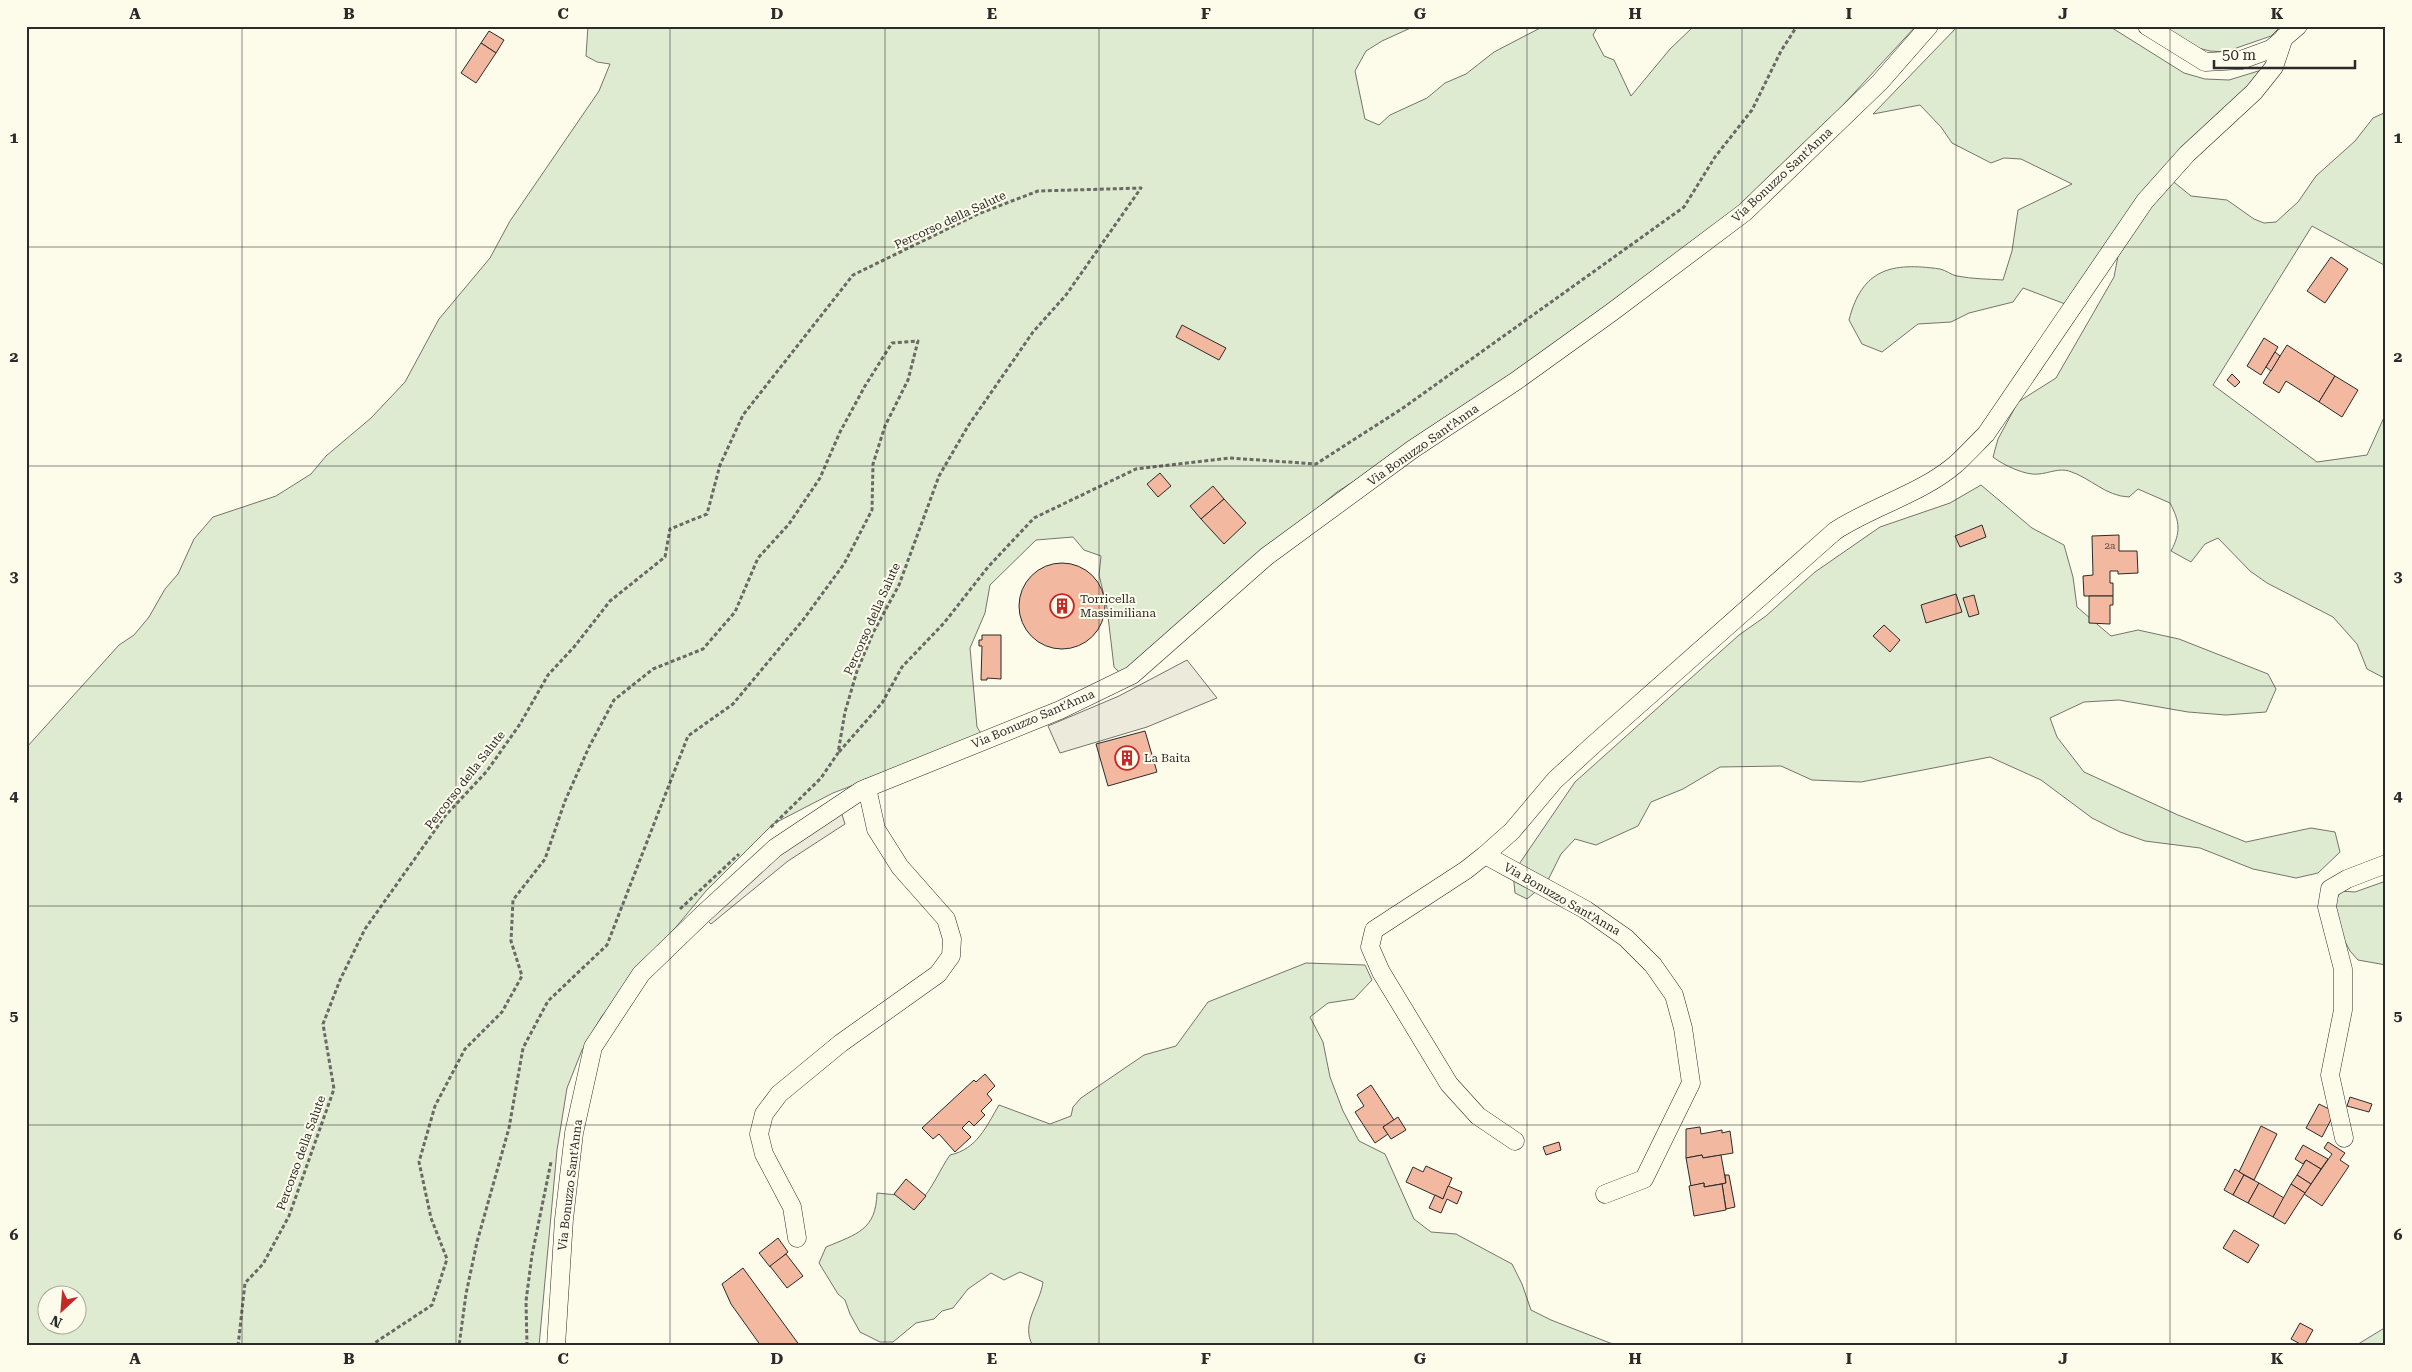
<svg xmlns="http://www.w3.org/2000/svg" width="2412" height="1372" viewBox="0 0 2412 1372" font-family="'Roboto Serif',serif">
	<style>
		.green { fill: #deebd1; stroke: #74746e; fill-rule: evenodd }
		.parking { fill: #eceadb; stroke: #74746e }
		.building { fill: #f2b8a0; stroke: #2b2b2b }
		.lines { fill: none; stroke-linecap: round; stroke-linejoin: round }
		.street-casing { stroke: #2b2b2b; stroke-width: 19 }
		.path { stroke: #6a6964; stroke-width: 3; stroke-dasharray: 4 2.5; stroke-linecap: butt }
		.street { stroke: #fdfbea; stroke-width: 18 }
		.grid { fill: none; stroke: #2b2b2b; stroke-width: 1; stroke-opacity: 0.55 }
		.labels { text-anchor: middle; stroke-width: 4; stroke-linejoin: round; paint-order: stroke }
		.number-label { font-size: 10px; fill: #5d4e48 }
		.street-label { font-size: 12px; fill: #2b2b2b; stroke: #fdfbea }
		.poi-label { font-size: 12px; fill: #2b2b2b; stroke: #fdfbea; text-anchor: start }
		.neatline { fill: none; stroke: #2b2b2b; stroke-width: 2 }
		.grid-label { font-size: 16px; text-anchor: middle; font-weight: bold; fill: #2b2b2b }
	</style>
	<rect width="100%" height="100%" fill="#fdfbea"/>
	<g class="green">
		<path d="M588 26H1415L1382 41 1366 51 1355 71 1365 119 1379 125 1390 115 1427 98 1445 83 1466 74 1494 52 1544 26H1598L1593 35 1604 56 1614 60 1631 96 1670 49 1694 26H1916L1770 184 1487 397 1337 492 1219 590 1122 675 1114 667 1107 608 1099 575 1101 556 1084 550 1073 537 1036 540 990 585 985 613 970 648 977 727 984 738 921 759 833 793 773 824 706 891 602 1016 582 1050 567 1088 557 1150 539 1346H26V748L119 645 134 635 149 617 165 589 178 574 194 539 213 517 276 496 311 474 326 456 371 418 405 382 439 319 490 258 510 221 599 91 610 64 597 62 586 56ZM48 1294H78V1324H48Z"/>
		<path d="M1958 26H2109L2184 73 2205 79 2229 80 2268 68 2164 174 2191 196 2227 200 2254 219 2264 223 2276 222 2298 202 2316 176 2355 141 2373 118 2386 112V266L2312 226 2213 385 2317 462 2367 455 2386 413V679L2367 669 2357 644 2333 617 2267 583 2250 571 2218 538 2205 544 2191 562 2171 551C2181 532 2180 522 2170 503L2138 489 2129 497C2105 496 2091 478 2069 471 2059 468 2049 473 2039 474 2026 476 2003 465 1993 457L1998 439 2018 402 2056 378 2114 277 2118 256 2073 307 2023 288 2013 302 1969 313 1951 322 1918 324 1882 352 1862 344 1849 320C1862 269 1891 262 1940 269 1946 270 1951 275 1957 276 1972 279 1988 279 2003 280L2012 251 2018 210 2072 184 2021 159 2004 158 1991 163 1952 143 1941 127 1920 105 1873 114Z"/>
		<path d="M2160 26H2281L2271 36 2225 52 2210 51 2194 47Z"/>
		<path d="M1981 485 2032 528 2064 545 2073 577 2077 607 2111 636 2138 630 2179 639 2268 674 2276 689 2266 712 2226 715 2188 712 2119 700 2084 702 2050 718 2057 737 2084 772 2178 815 2246 842 2311 828 2335 832 2340 852 2318 873 2296 878 2253 869 2200 848 2145 841 2120 832 2092 818 2041 780 1990 757 1861 782 1812 780 1781 766 1720 767 1683 789 1651 802 1638 826 1596 845 1575 839 1561 854 1547 882 1527 899 1515 893 1513 873 1575 782 1739 635 1766 616 1815 572 1880 527 1950 503Z"/>
		<path d="M2386 881V965L2358 960 2350 951 2337 926 2334 907 2340 891 2355 892Z"/>
		<path d="M1306 963 1365 965 1372 980 1354 999 1328 1003 1310 1017 1323 1042 1330 1077 1343 1111 1359 1141 1385 1154 1414 1219 1431 1232 1456 1234 1512 1264 1522 1284 1531 1310 1551 1320 1610 1343 1626 1346H1033C1020 1324 1040 1304 1043 1282L1020 1272 1004 1280 991 1273 968 1289 953 1308 942 1311 934 1319 916 1323 893 1342H880L860 1332 850 1314 845 1300 838 1294 819 1263 826 1247C857 1234 876 1230 877 1193L908 1196 920 1201C932 1190 940 1169 950 1155 977 1149 986 1127 999 1105L1050 1124 1071 1116 1073 1107 1081 1098 1144 1055 1176 1046 1208 1002Z"/>
		<path d="M2386 1327V1346H2355Z"/>
	</g>
	<g class="parking">
		<path d="M1187 660 1217 698 1147 727 1060 753 1048 726 1119 696Z"/>
		<path d="M839 805 845 824 788 861 711 924 702 915Z"/>
	</g>
	<g class="building">
		<path d="M489 31 504 40 496 53 481 43Z"/>
		<path d="M481 43 496 53 476 83 461 73Z"/>
		<path d="M2331 257 2348 269 2325 303 2307 291Z"/>
		<path d="M1182 325 1226 348 1219 360 1176 337Z"/>
		<path d="M2264 338 2278 347 2261 375 2247 366Z"/>
		<path d="M2287 345 2335 376 2319 402 2286 381 2279 393 2263 383Z"/>
		<path d="M2275 352 2280 356 2271 371 2266 367Z"/>
		<path d="M2232 374 2240 382 2235 387 2227 380Z"/>
		<path d="M2335 376 2358 390 2342 417 2319 402Z"/>
		<path d="M1160 473 1171 486 1158 497 1147 484Z"/>
		<path d="M1213 486 1224 499 1201 519 1190 506Z"/>
		<path d="M1224 499 1246 523 1224 544 1201 519Z"/>
		<path d="M1982 525 1986 537 1960 547 1955 536Z"/>
		<path d="M2119 535V551H2137L2138 573 2118 574V571H2110V583H2113V596H2084L2083 576 2093 575 2092 536Z"/>
		<circle cx="1062" cy="606" r="43"/>
		<path d="M1956 594 1962 612 1926 623 1921 605Z"/>
		<path d="M1974 595 1979 614 1969 617 1963 598Z"/>
		<path d="M2089 596H2113V605H2110V624L2089 623Z"/>
		<path d="M1884 625 1900 640 1890 652 1873 636Z"/>
		<path d="M982 635H1001V679L987 678V680H981L982 646H979V640H982Z"/>
		<path d="M1145 731 1157 772 1108 786 1096 744Z"/>
		<path d="M985 1074 995 1086 987 1094 992 1100 981 1111 985 1115 974 1126 969 1121 962 1128 971 1137 955 1152 939 1134 933 1139 922 1128 974 1080 976 1082Z"/>
		<path d="M1371 1085 1394 1120 1383 1127 1388 1134 1375 1143 1355 1112 1364 1106 1357 1095Z"/>
		<path d="M2350 1097 2372 1104 2369 1112 2347 1106Z"/>
		<path d="M2319 1104 2335 1112 2322 1137 2306 1128Z"/>
		<path d="M1398 1117 1406 1130 1391 1139 1383 1127Z"/>
		<path d="M2261 1126 2277 1134 2254 1180 2239 1172Z"/>
		<path d="M1700 1127 1701 1134 1722 1130V1133L1730 1131 1733 1153 1703 1158 1702 1155 1686 1158V1129Z"/>
		<path d="M1559 1142 1561 1150 1546 1155 1543 1147Z"/>
		<path d="M2328 1142 2345 1153 2340 1160 2349 1166 2322 1206 2304 1194 2332 1154 2324 1148Z"/>
		<path d="M2303 1145 2328 1159 2321 1169 2306 1160 2303 1164 2295 1159Z"/>
		<path d="M1702 1155 1703 1158 1721 1155 1726 1183 1704 1187V1183L1691 1186 1686 1158Z"/>
		<path d="M2306 1160 2321 1169 2311 1184 2297 1175Z"/>
		<path d="M1426 1166 1452 1178 1443 1199 1406 1182 1413 1167 1423 1172Z"/>
		<path d="M2235 1169 2244 1175 2233 1195 2224 1190Z"/>
		<path d="M1725 1175H1729L1735 1207 1726 1209 1722 1184 1726 1183Z"/>
		<path d="M2244 1175 2259 1183 2248 1203 2233 1195Z"/>
		<path d="M2297 1175 2311 1184 2305 1193 2291 1184Z"/>
		<path d="M906 1179 926 1196 914 1210 894 1194Z"/>
		<path d="M1704 1183V1187L1722 1184 1726 1210 1694 1216 1689 1186Z"/>
		<path d="M2259 1183 2284 1198 2273 1217 2248 1203Z"/>
		<path d="M2291 1184 2305 1193 2285 1224 2273 1217Z"/>
		<path d="M1448 1186 1462 1192 1457 1204 1447 1199 1441 1213 1429 1208 1435 1195 1443 1199Z"/>
		<path d="M2234 1230 2259 1245 2248 1263 2223 1248Z"/>
		<path d="M778 1238 788 1252 770 1267 759 1253Z"/>
		<path d="M786 1254 803 1276 787 1288 770 1266Z"/>
		<path d="M743 1268 800 1346H761L731 1304 722 1284Z"/>
		<path d="M2300 1323 2313 1330 2304 1346 2291 1339Z"/>
	</g>
	<g class="lines">
		<g class="street-casing">
			<g id="street">
				<path d="M2147 26 2205 62 2241 60 2271 49 2298 26"/>
				<path d="M1485 855 1586 910 1626 938 1653 965 1674 995 1683 1028 1691 1083 1644 1179 1605 1194"/>
				<path d="M2344 1138 2330 1075 2343 1010V969L2327 907 2330 889 2347 879 2386 864"/>
				<path d="M1515 1141 1478 1116 1449 1084 1381 972 1370 947 1374 930 1466 870 1485 855 1512 831 1555 780 1592 746 1835 531C1873 506 1921 494 1956 464 1966 455 1976 444 1986 434L2145 201 2187 154 2254 92 2274 67 2284 37"/>
				<path d="M797 1238 792 1207 764 1154 759 1134 764 1114 779 1094 841 1043 938 974 951 956 952 939 946 919 900 867 876 829 867 788"/>
				<path d="M556 1346 564 1219 574 1133 593 1047 641 974 702 915 775 848 862 790 1060 710 1132 675 1267 556 1413 449 1516 381 1612 312 1745 212 1880 82 1929 26"/>
			</g>
		</g>
		<g class="path">
			<path d="M839 752 882 703 902 667 944 623 988 567 1034 518 1136 469 1230 458 1316 464 1403 408 1684 207 1715 157 1752 110 1781 51 1797 26"/>
			<path d="M680 909 739 854"/>
			<path d="M238 1346 245 1283 263 1264 289 1216 334 1089 323 1024 340 980 365 929 445 816 487 771 520 724 548 675 574 647 610 601 665 557 670 529 707 514 720 465 743 415 853 275 978 214 1038 191 1141 188 1066 295 1033 332 968 426 939 476 899 585 873 633 857 671 845 712 838 753 821 778 770 828"/>
			<path d="M370 1346 432 1305 447 1259 431 1218 419 1162 435 1106 465 1049 502 1012 522 976 511 941 513 900 545 859 565 801 589 747 614 700 653 669 703 649 735 612 758 558 789 524 820 478 840 432 865 386 892 343 918 341 908 380 885 426 873 464 872 510 844 564 803 620 733 704 688 736 607 945 548 1001 523 1048 509 1128 477 1242 466 1294 459 1346"/>
			<path d="M527 1346 526 1301 532 1255 551 1162"/>
		</g>
		<use href="#street" class="street"/>
	</g>
	<path class="grid" d="M242 26V1346M456 26V1346M670 26V1346M885 26V1346M1099 26V1346M1313 26V1346M1527 26V1346M1742 26V1346M1956 26V1346M2170 26V1346M26 247H2386M26 466H2386M26 686H2386M26 906H2386M26 1125H2386"/>
	<defs>
		<g id="building-ring" transform="scale(1.25)"><circle r="9.5" fill="#fdfbea" stroke="#c62828" stroke-width="1.5"/><path d="M-4-6H4V6H1V3H-1V6H-4ZM-2.5-4.3h1.7v1.8h-1.7ZM.8-4.3h1.7v1.8H.8ZM-2.5-1h1.7V.8h-1.7ZM.8-1h1.7V.8H.8Z" fill="#c62828"/></g>
	</defs>
	<g fill-rule="evenodd">
		<use href="#building-ring" x="1062" y="606"/>
		<use href="#building-ring" x="1127" y="758"/>
	</g>
	<g class="labels">
		<g class="number-label">
			<text x="2110" y="549">2a</text>
		</g>
		<g class="street-label">
			<text transform="translate(1782 175) rotate(-43)" y="4">Via Bonuzzo Sant'Anna</text>
			<text transform="translate(950 220) rotate(-25)" y="4">Percorso della Salute</text>
			<text transform="translate(1423 445) rotate(-35)" y="4">Via Bonuzzo Sant'Anna</text>
			<text transform="translate(872 619) rotate(-66)" y="4">Percorso della Salute</text>
			<text transform="translate(1033 719) rotate(-23)" y="4">Via Bonuzzo Sant'Anna</text>
			<text transform="translate(465 780) rotate(-52)" y="4">Percorso della Salute</text>
			<text transform="translate(1562 899) rotate(30)" y="4">Via Bonuzzo Sant'Anna</text>
			<text transform="translate(301 1153) rotate(-70)" y="4">Percorso della Salute</text>
			<text transform="translate(570 1185) rotate(-83)" y="4">Via Bonuzzo Sant'Anna</text>
		</g>
		<g class="poi-label">
			<text x="1080" y="603">Torricella<tspan x="1080" dy="14">Massimiliana</tspan></text>
			<text x="1144" y="762">La Baita</text>
		</g>
	</g>
	<rect width="2412" height="1372" fill="none" stroke="#fdfbea" stroke-width="55"/>
	<g transform="translate(62 1310) rotate(206)"><circle r="24" fill="#fdfbea" stroke="#a9a89e"/>
	<path d="M0-4L9 19L0 12L-9 19Z" fill="#c62828"/>
	<text y="-8" font-size="14" font-weight="bold" text-anchor="middle" fill="#2b2b2b">N</text>
	</g>
	<path d="M2214 60v8h141v-8" fill="none" stroke="#2b2b2b" stroke-width="2.5"/>
	<text x="2222" y="60" font-size="15" fill="#2b2b2b" stroke="#fdfbea" stroke-width="4" paint-order="stroke">50 m</text>
	<rect x="28" y="28" width="2356" height="1316" class="neatline"/>
	<g class="grid-label">
		<text x="135" y="19">A</text>
		<text x="349" y="19">B</text>
		<text x="563" y="19">C</text>
		<text x="777" y="19">D</text>
		<text x="992" y="19">E</text>
		<text x="1206" y="19">F</text>
		<text x="1420" y="19">G</text>
		<text x="1635" y="19">H</text>
		<text x="1849" y="19">I</text>
		<text x="2063" y="19">J</text>
		<text x="2277" y="19">K</text>
		<text x="14" y="143">1</text>
		<text x="2398" y="143">1</text>
		<text x="14" y="362">2</text>
		<text x="2398" y="362">2</text>
		<text x="14" y="582">3</text>
		<text x="2398" y="582">3</text>
		<text x="14" y="801">4</text>
		<text x="2398" y="801">4</text>
		<text x="14" y="1021">5</text>
		<text x="2398" y="1021">5</text>
		<text x="14" y="1240">6</text>
		<text x="2398" y="1240">6</text>
		<text x="135" y="1364">A</text>
		<text x="349" y="1364">B</text>
		<text x="563" y="1364">C</text>
		<text x="777" y="1364">D</text>
		<text x="992" y="1364">E</text>
		<text x="1206" y="1364">F</text>
		<text x="1420" y="1364">G</text>
		<text x="1635" y="1364">H</text>
		<text x="1849" y="1364">I</text>
		<text x="2063" y="1364">J</text>
		<text x="2277" y="1364">K</text>
	</g>
</svg>
